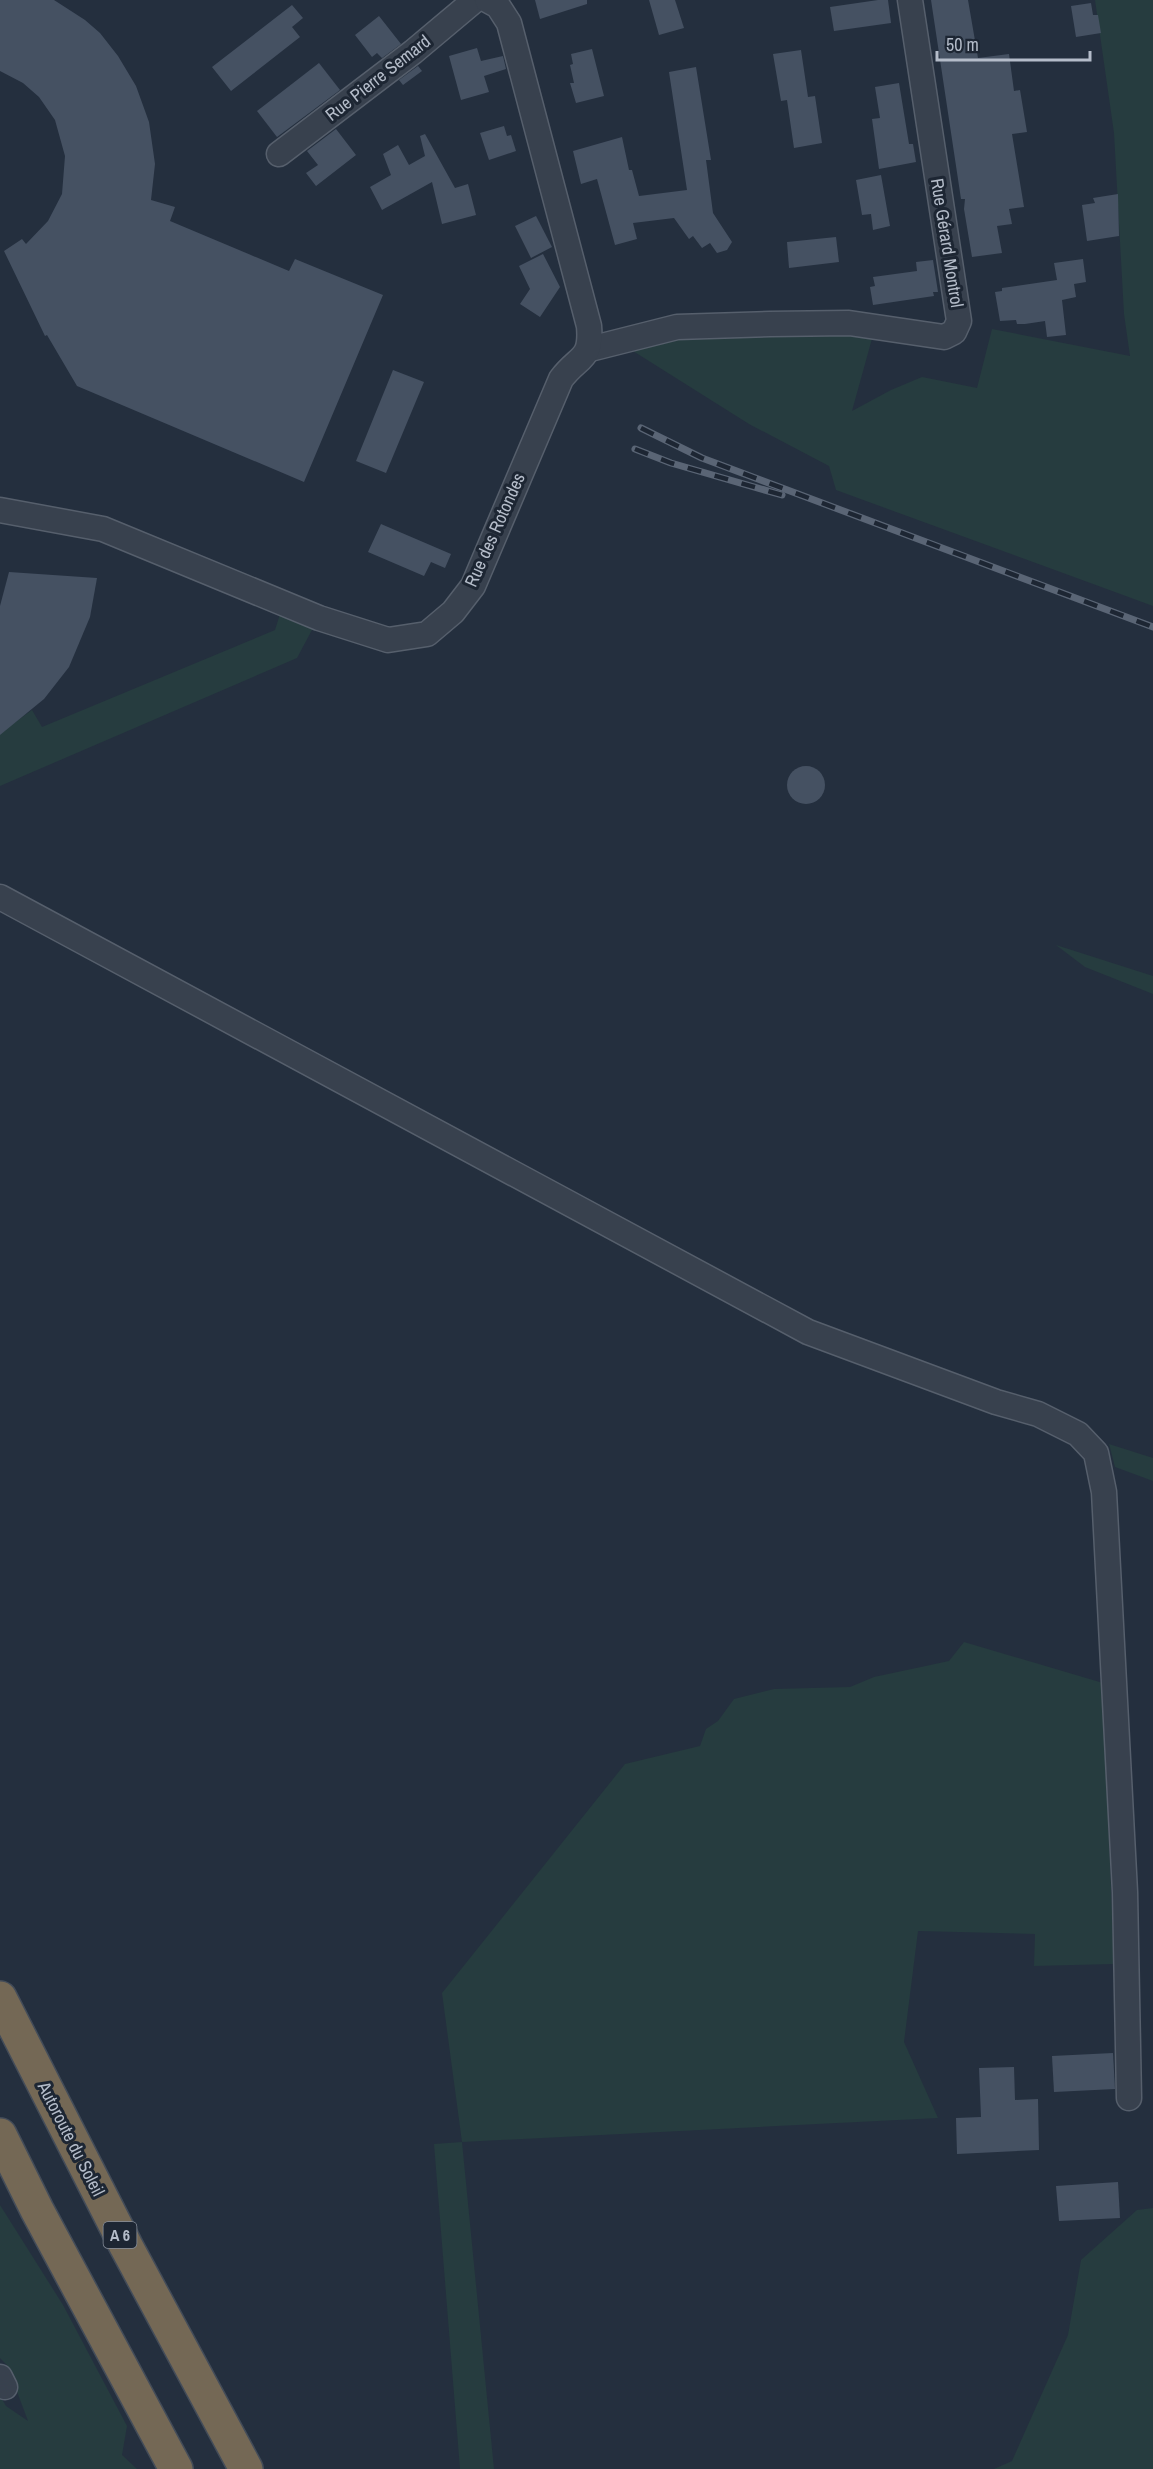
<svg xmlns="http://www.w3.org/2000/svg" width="1153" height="2469" viewBox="0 0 1153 2469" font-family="'Archivo Narrow',sans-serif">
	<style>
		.green { fill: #263c3f }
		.building { fill: #455162 }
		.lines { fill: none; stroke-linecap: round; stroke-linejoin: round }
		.street-casing { stroke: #565f6c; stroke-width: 27 }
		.highway-casing { stroke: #434c59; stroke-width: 36 }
		.street { stroke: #38414e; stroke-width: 24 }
		.highway { stroke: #746855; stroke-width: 33 }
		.rail-casing { stroke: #5a6575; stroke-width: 7 }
		.rail { stroke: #1d2633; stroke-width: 4.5; stroke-dasharray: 14; stroke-linecap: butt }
		.labels { text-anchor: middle; stroke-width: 6; stroke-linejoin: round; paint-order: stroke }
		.shield { fill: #1d2633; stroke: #878f9c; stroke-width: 1.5 }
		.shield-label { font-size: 16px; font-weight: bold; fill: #b4bcc9 }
		.street-label { font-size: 18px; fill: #b4bcc9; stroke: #1d2633 }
	</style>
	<rect width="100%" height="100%" fill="#242f3e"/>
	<g class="green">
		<path d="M1095 0H1153V606L836 490 829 466 749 424 633 351 699 334 873 335 852 411 891 390 922 377 977 388 992 329 1130 356 1124 314 1114 133Z"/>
		<path d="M280 614 313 628 297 658 0 786V733L32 710 42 727 275 630Z"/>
		<path d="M1056 945 1153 976V994L1085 967Z"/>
		<path d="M1109 1444 1153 1458V1481L1115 1467Z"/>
		<path d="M964 1642 1103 1683 1114 1964 1034 1966 1035 1934 918 1931 904 2042 938 2118 462 2142 494 2469H460L434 2144 462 2142 442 1993 625 1764 700 1746 706 1729 718 1721 734 1699 774 1689 850 1687 874 1677 949 1661Z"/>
		<path d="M0 2205 63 2305 127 2426 122 2455 137 2469H0V2396L6 2406 28 2421 7 2365 0 2358Z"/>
		<path d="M1153 2208V2469H994L1012 2461 1068 2335 1081 2260 1137 2210Z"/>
	</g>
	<g class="building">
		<path d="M0 0H54L85 20 100 33 118 56 136 86 149 122 155 164 151 200 175 207 170 221 289 271 295 259 383 295 304 482 77 386 47 335 45 336 4 251 22 239 26 244 48 221 62 194 65 156 55 120 39 97 23 83 0 71Z"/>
		<path d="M535 0H587V4L540 19Z"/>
		<path d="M649 0H675L684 28 659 35Z"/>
		<path d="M878 0H888L891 23 834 31 830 7Z"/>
		<path d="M931 0H968L978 58 1009 54 1014 91 1020 90 1027 132 1012 134 1024 207 1009 209 1012 224 997 226 1002 253 972 257 964 209 965 199H961Z"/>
		<path d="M1091 3 1093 15H1098L1101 33 1076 37 1071 6Z"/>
		<path d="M292 5 303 18 292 27 300 37 231 91 212 67Z"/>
		<path d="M379 16 401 44 382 58 377 53 372 57 355 35Z"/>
		<path d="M477 48 481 61 503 56 506 69 484 76 489 92 461 100 449 56Z"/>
		<path d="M592 49 604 96 576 103 570 83H574L570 65 573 64 571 54Z"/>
		<path d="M801 50 808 97 815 96 822 143 794 148 787 100 781 101 773 54Z"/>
		<path d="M319 63 340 90 277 137 257 111Z"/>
		<path d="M418 66 422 71 403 85 399 80Z"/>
		<path d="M696 67 711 160H706L713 213 732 242 727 250 717 253 710 243 702 248 693 236 689 239 674 218 633 223 637 239 615 245 597 179 581 184 573 151 622 137 629 170H632L639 196 687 190 669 72Z"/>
		<path d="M899 83 909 144H913L916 162 879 169 872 119 880 118 875 87Z"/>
		<path d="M504 126 507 136 511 135 516 151 489 160 480 133Z"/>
		<path d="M336 129 356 155 316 186 306 173 318 165 307 151Z"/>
		<path d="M425 134 455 188 468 184 476 215 442 224 432 182 382 210 370 187 391 175 383 154 398 145 409 165 425 156 420 136Z"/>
		<path d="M881 175 890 226 873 230 871 214 862 215 856 180Z"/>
		<path d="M1118 194 1119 236 1087 241 1082 205 1095 203 1093 198Z"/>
		<path d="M536 216 552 247 531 258 515 226Z"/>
		<path d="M836 237 839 262 789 268 787 242Z"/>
		<path d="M543 254 560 287 540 317 520 304 530 289 519 266Z"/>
		<path d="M1083 259 1086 282 1074 284 1076 297 1062 300 1066 335 1047 337 1045 321 1025 324H1017L1016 320 1000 321 995 292 1002 291V288L1057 280 1054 263Z"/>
		<path d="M933 260 938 292H933L934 296 873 305 870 287 875 286 873 277 917 271 916 262Z"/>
		<path d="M393 370 424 382 386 473 356 461Z"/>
		<path d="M381 524 451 554 445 568 431 562 424 576 368 552Z"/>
		<path d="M9 572 97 578 90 617 69 667 44 699 0 735V606Z"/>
		<circle cx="806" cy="785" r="19"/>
		<path d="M1113 2053 1115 2089 1054 2092 1052 2056Z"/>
		<path d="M1014 2067 1015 2100 1038 2099 1039 2150 957 2154 956 2118 981 2117 979 2068Z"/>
		<path d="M1118 2182 1120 2218 1059 2221 1056 2186Z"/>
	</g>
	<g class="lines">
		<g class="street-casing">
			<g id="street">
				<path d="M279 154 413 52 475 0"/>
				<path d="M590 349 677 327 770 324 849 323 944 337 954 332 959 321 910 0"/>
				<path d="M0 510 103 529 319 618 388 640 427 634 453 612 473 586 561 379C579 355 592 361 589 326L509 23 498 6 487 0"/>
				<path d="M0 897 808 1332 996 1402 1038 1414 1078 1434 1096 1453 1104 1492 1125 1892 1129 2098"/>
				<path d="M0 2377 5 2387"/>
			</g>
		</g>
		<g class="highway-casing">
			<g id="highway">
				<path d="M0 1998 126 2246 246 2469"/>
				<path d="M0 2135 37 2210 176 2469"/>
			</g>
		</g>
		<use href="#street" class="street"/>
		<use href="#highway" class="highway"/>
		<g class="rail-casing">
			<g id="rail">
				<path d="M641 428 702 458 1153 627"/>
				<path d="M635 449 671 463 782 495"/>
			</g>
		</g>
		<use href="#rail" class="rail"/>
	</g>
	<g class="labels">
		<rect class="shield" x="103.5" y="2222" width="33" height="26" rx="4.5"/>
		<g class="shield-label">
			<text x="120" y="2241">A 6</text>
		</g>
		<g class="street-label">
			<text transform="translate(378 78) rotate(-38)" y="6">Rue Pierre Semard</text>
			<text transform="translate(947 243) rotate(81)" y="6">Rue Gérard Montrol</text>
			<text transform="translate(495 530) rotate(-66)" y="6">Rue des Rotondes</text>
			<text transform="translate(71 2139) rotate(63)" y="6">Autoroute du Soleil</text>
		</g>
	</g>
	<path d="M937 51v9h153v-9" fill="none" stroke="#b4bcc9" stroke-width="3"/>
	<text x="946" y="51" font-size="18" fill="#b4bcc9" stroke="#1d2633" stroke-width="4.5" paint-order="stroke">50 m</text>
</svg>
